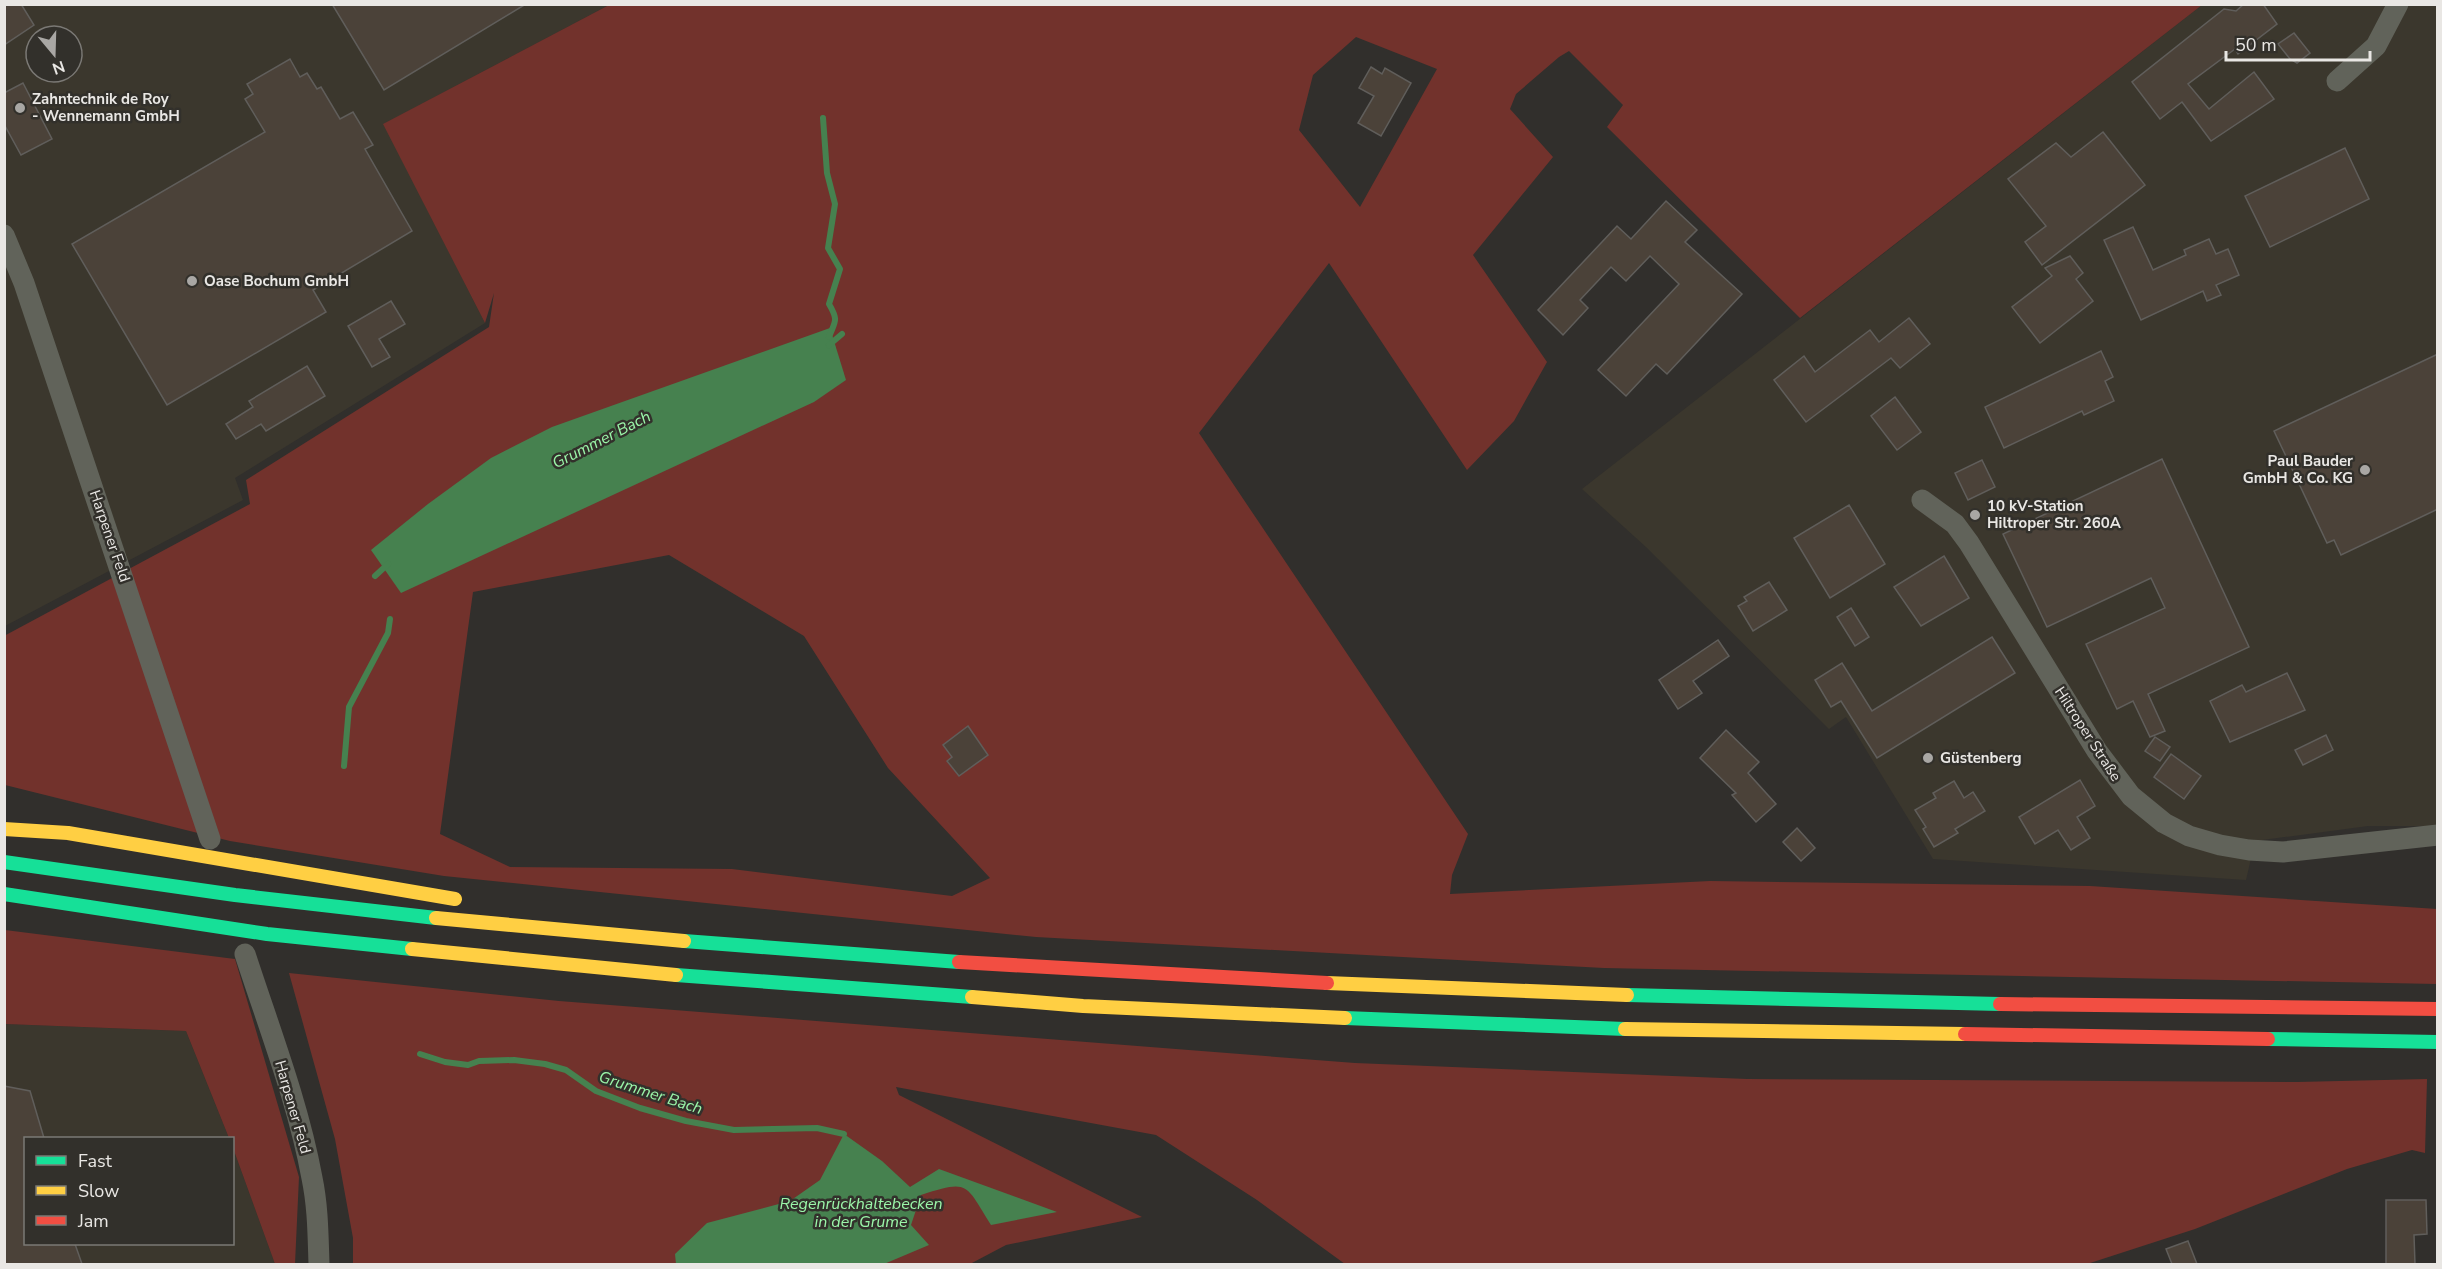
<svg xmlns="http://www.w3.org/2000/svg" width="2442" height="1269" viewBox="0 0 2442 1269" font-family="'Nunito Sans',sans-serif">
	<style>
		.built { fill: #3b372d; fill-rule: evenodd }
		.green { fill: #72322c; fill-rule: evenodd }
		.water { fill: #46814f }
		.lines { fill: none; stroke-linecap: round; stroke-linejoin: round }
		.stream { stroke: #46814f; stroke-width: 6 }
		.building { fill: #4b4239; stroke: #605e5b; stroke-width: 1.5 }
		.street { stroke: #61635a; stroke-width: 21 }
		.fast { stroke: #16e098; stroke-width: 14 }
		.slow { stroke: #ffcf43; stroke-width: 14 }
		.jam { stroke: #f24e42; stroke-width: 14 }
		.poi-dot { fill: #a9a7a4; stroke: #32302b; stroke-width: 2 }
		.labels { text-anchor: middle; stroke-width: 5; stroke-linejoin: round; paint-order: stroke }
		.poi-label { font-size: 15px; font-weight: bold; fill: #e9e7e4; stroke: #32302b; text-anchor: start }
		.street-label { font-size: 15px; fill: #e9e7e4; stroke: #32302b }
		.water-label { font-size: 16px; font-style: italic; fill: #9bf6a9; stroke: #32302b }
	</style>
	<rect width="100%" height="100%" fill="#312f2c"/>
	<g class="built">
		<path d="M5 5H609L384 124 485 323 235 478 243 500 5 626ZM36 36H72V72H36Z"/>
		<path d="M2202 5H2437V826H2368L2255 841 2246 880 1933 859 1846 717 1829 729 1646 547 1582 489Z"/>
		<path d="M5 1024 186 1031 229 1138H26V1244H232L233 1148 275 1264H5Z"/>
	</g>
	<g class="green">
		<path d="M609 5H2202L1800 318 1607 127 1623 105 1569 51 1559 57 1516 94 1510 109 1553 157 1473 255 1547 362 1514 421 1467 470 1329 263 1199 433 1468 834 1452 875 1450 894 1710 881 2090 886 2437 909V984L1604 968 1036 937 444 876 230 841 5 785 4 636 250 504 246 480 489 327 494 293 485 323 383 124ZM1356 37 1437 69 1360 207 1299 130 1313 75ZM669 555 804 636 888 768 990 878 952 896 732 869 510 867 440 834 473 592Z"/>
		<path d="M5 930 235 959 299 1177 295 1264H275L233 1148 232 1138H229L186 1031 5 1024Z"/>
		<path d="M289 973 559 1001 1355 1063 1747 1079 2297 1082 2427 1079 2425 1153 2412 1150 2347 1169 2195 1229 2087 1264H1345L1257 1200 1156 1135 896 1087 899 1095 1142 1217 1006 1245 970 1264H353V1238L335 1139Z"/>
	</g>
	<g class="water">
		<path d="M830 328 846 380 814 402 401 593 371 550 428 504 491 458 552 427Z"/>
		<path d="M844 1134 882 1161 910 1187 939 1169 1057 1212 991 1225C965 1184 970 1179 921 1195L911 1225 929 1245 884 1264H676L675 1254 707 1223 790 1201 820 1180Z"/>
	</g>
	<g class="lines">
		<g class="stream">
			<path d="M823 118 827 173 835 204 828 248 840 269 829 304C839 321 835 321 829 337"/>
			<path d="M829 345 842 334"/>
			<path d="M375 576 388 564"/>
			<path d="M344 766 349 707 388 633 390 619"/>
			<path d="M420 1054 445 1062 468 1065 479 1061 514 1060 545 1064 566 1070 596 1091 640 1108 686 1121 734 1130 817 1128 844 1134"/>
		</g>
	</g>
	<g class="building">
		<path d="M4 4H21L34 25 4 45Z"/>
		<path d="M332 4H526L384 90Z"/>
		<path d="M2244 4H2263L2277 24 2238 54 2235 49 2188 84 2209 109 2254 72 2274 99 2211 141 2182 102 2160 119 2132 82 2224 9 2236 11Z"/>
		<path d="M2294 33 2310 53 2297 63 2290 59 2278 44Z"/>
		<path d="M290 59 300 77 307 73 317 89 321 87 340 119 353 112 373 145 365 149 412 231 313 290 326 312 167 405 72 244 265 132 245 99 253 94 247 84Z"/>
		<path d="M1371 67 1382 74 1385 68 1411 83 1381 136 1358 123 1374 96 1359 88Z"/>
		<path d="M23 83 52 139 21 155 4 124V93Z"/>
		<path d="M2103 132 2145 185 2042 265 2025 242 2046 226 2008 179 2056 143 2071 157Z"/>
		<path d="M2345 148 2369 199 2270 247 2245 196Z"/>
		<path d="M1666 201 1697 230 1685 242 1742 294 1667 374 1656 364 1626 396 1598 370 1679 284 1650 256 1626 281 1611 267 1580 300 1588 308 1563 335 1538 310 1617 226 1631 239Z"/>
		<path d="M2133 227 2153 270 2186 255 2184 250 2209 239 2216 254 2228 249 2239 275 2216 285 2221 295 2207 301 2203 291 2141 320 2104 240Z"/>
		<path d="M2070 256 2083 273 2076 279 2093 301 2040 343 2012 307 2052 276 2045 268Z"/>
		<path d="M391 301 405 324 379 339 390 357 372 367 348 326Z"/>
		<path d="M1909 318 1930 344 1900 368 1891 358 1806 422 1774 380 1804 356 1815 372 1870 330 1879 342Z"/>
		<path d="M2101 351 2113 377 2105 381 2114 401 2084 415 2082 411 2004 448 1985 407Z"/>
		<path d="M2438 354V509L2341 555 2334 540 2327 543 2274 431Z"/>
		<path d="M307 366 325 396 266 431 261 424 236 439 226 424 253 407 249 401Z"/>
		<path d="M1895 397 1921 432 1897 450 1871 416Z"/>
		<path d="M2162 459 2249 647 2148 694 2165 731 2150 737 2133 701 2117 709 2086 644 2165 608 2151 578 2047 627 2003 534Z"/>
		<path d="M1982 460 1995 487 1968 500 1955 473Z"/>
		<path d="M1849 505 1885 564 1830 598 1794 538Z"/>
		<path d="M1944 556 1969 598 1921 626 1894 587Z"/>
		<path d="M1769 582 1787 610 1753 631 1738 606 1747 601 1744 597Z"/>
		<path d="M1851 608 1869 637 1855 646 1837 617Z"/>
		<path d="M1992 637 2015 673 1877 758 1841 701 1831 707 1815 680 1842 663 1872 711Z"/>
		<path d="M1718 640 1729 656 1693 681 1702 693 1678 709 1659 680Z"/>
		<path d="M2287 673 2305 710 2230 742 2210 701 2242 685 2246 692Z"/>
		<path d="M968 726 988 755 959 776 947 761 952 757 943 745Z"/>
		<path d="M1726 730 1759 762 1748 773 1776 804 1756 822 1732 795 1736 793 1700 758Z"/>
		<path d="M2326 735 2333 750 2303 765 2295 750Z"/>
		<path d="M2155 737 2170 747 2160 761 2145 751Z"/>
		<path d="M2171 754 2201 776 2184 799 2154 777Z"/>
		<path d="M2080 780 2095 806 2077 817 2090 838 2071 850 2058 830 2035 844 2019 817Z"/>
		<path d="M1954 781 1964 798 1973 792 1985 811 1955 829 1958 833 1934 847 1923 829 1926 827 1915 810 1936 798 1933 793Z"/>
		<path d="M1797 828 1815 848 1801 861 1783 842Z"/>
		<path d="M4 1086 30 1091 44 1138H26V1244H75L82 1264H4Z"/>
		<path d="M2386 1200H2426L2427 1234 2414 1235 2415 1264H2386Z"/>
		<path d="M2188 1241 2197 1264H2172L2166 1249Z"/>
	</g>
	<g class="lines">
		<g class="street">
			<path d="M2337 81 2376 46 2398 4"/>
			<path d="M4 235 24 283 210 839"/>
			<path d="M1922 500 1955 524 1969 543 2097 751 2131 796 2164 823 2189 836 2220 845 2249 850 2283 852 2438 835"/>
			<path d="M245 954C269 1028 298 1102 312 1178 318 1207 318 1235 319 1264"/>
		</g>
		<g class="fast">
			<path d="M4 862 235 895 436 918"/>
			<path d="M4 894 267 934 412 949"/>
			<path d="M684 941 959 962"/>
			<path d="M676 975 972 997"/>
			<path d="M1627 995 2000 1004"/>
			<path d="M1345 1018 1625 1029"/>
			<path d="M2268 1039 2438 1042"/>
		</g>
		<g class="slow">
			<path d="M4 829 68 833 455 899"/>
			<path d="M436 918 684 941"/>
			<path d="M412 949 676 975"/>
			<path d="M1327 983 1627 995"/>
			<path d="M972 997 1083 1006 1345 1018"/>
			<path d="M1625 1029 1965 1034"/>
		</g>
		<g class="jam">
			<path d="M959 962 1327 983"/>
			<path d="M2000 1004 2438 1009"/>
			<path d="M1965 1034 2268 1039"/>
		</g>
	</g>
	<g class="poi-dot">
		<circle cx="20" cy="108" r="6"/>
		<circle cx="192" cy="281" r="6"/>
		<circle cx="2365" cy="470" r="6"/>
		<circle cx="1975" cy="515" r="6"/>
		<circle cx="1928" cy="758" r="6"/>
	</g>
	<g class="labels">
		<g class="poi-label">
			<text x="32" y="104">Zahntechnik de Roy<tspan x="32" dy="17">- Wennemann GmbH</tspan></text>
			<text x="204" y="286">Oase Bochum GmbH</text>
			<text x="2353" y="466" text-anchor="end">Paul Bauder<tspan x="2353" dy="17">GmbH &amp; Co. KG</tspan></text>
			<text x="1987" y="511">10 kV-Station<tspan x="1987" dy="17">Hiltroper Str. 260A</tspan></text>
			<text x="1940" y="763">Güstenberg</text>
		</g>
		<g class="street-label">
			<text transform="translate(110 536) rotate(71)" y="5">Harpener Feld</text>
			<text transform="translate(2088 734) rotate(57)" y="5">Hiltroper Straße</text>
			<text transform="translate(293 1107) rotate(74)" y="5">Harpener Feld</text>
		</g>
		<g class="water-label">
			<text transform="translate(601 439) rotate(-27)" y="6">Grummer Bach</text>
			<text transform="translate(651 1092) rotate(18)" y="6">Grummer Bach</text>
			<text x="861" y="1209">Regenrückhaltebecken<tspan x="861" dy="18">in der Grume</tspan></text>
		</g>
	</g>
	<rect width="2442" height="1269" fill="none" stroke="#e9e7e4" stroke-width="12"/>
	<rect x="24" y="1137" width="210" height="108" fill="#32302b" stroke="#7b7975" stroke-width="1.5"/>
	<rect x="36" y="1156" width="30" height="9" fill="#16e098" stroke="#7b7975" stroke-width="1.5"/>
	<text x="78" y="1167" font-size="18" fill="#e9e7e4">Fast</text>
	<rect x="36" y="1186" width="30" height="9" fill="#ffcf43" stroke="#7b7975" stroke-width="1.5"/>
	<text x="78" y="1197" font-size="18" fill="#e9e7e4">Slow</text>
	<rect x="36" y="1216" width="30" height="9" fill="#f24e42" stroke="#7b7975" stroke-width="1.5"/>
	<text x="78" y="1227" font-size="18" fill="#e9e7e4">Jam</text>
	<g transform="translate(54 54) rotate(161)"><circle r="28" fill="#32302b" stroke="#7b7975" stroke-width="1.5"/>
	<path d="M0-4.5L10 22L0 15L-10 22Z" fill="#a9a7a4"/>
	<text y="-9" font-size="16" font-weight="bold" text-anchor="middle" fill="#e9e7e4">N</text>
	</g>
	<path d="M2226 51v9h144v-9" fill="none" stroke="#e9e7e4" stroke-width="3"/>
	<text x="2235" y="51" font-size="18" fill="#e9e7e4" stroke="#32302b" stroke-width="4.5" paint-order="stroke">50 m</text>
</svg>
